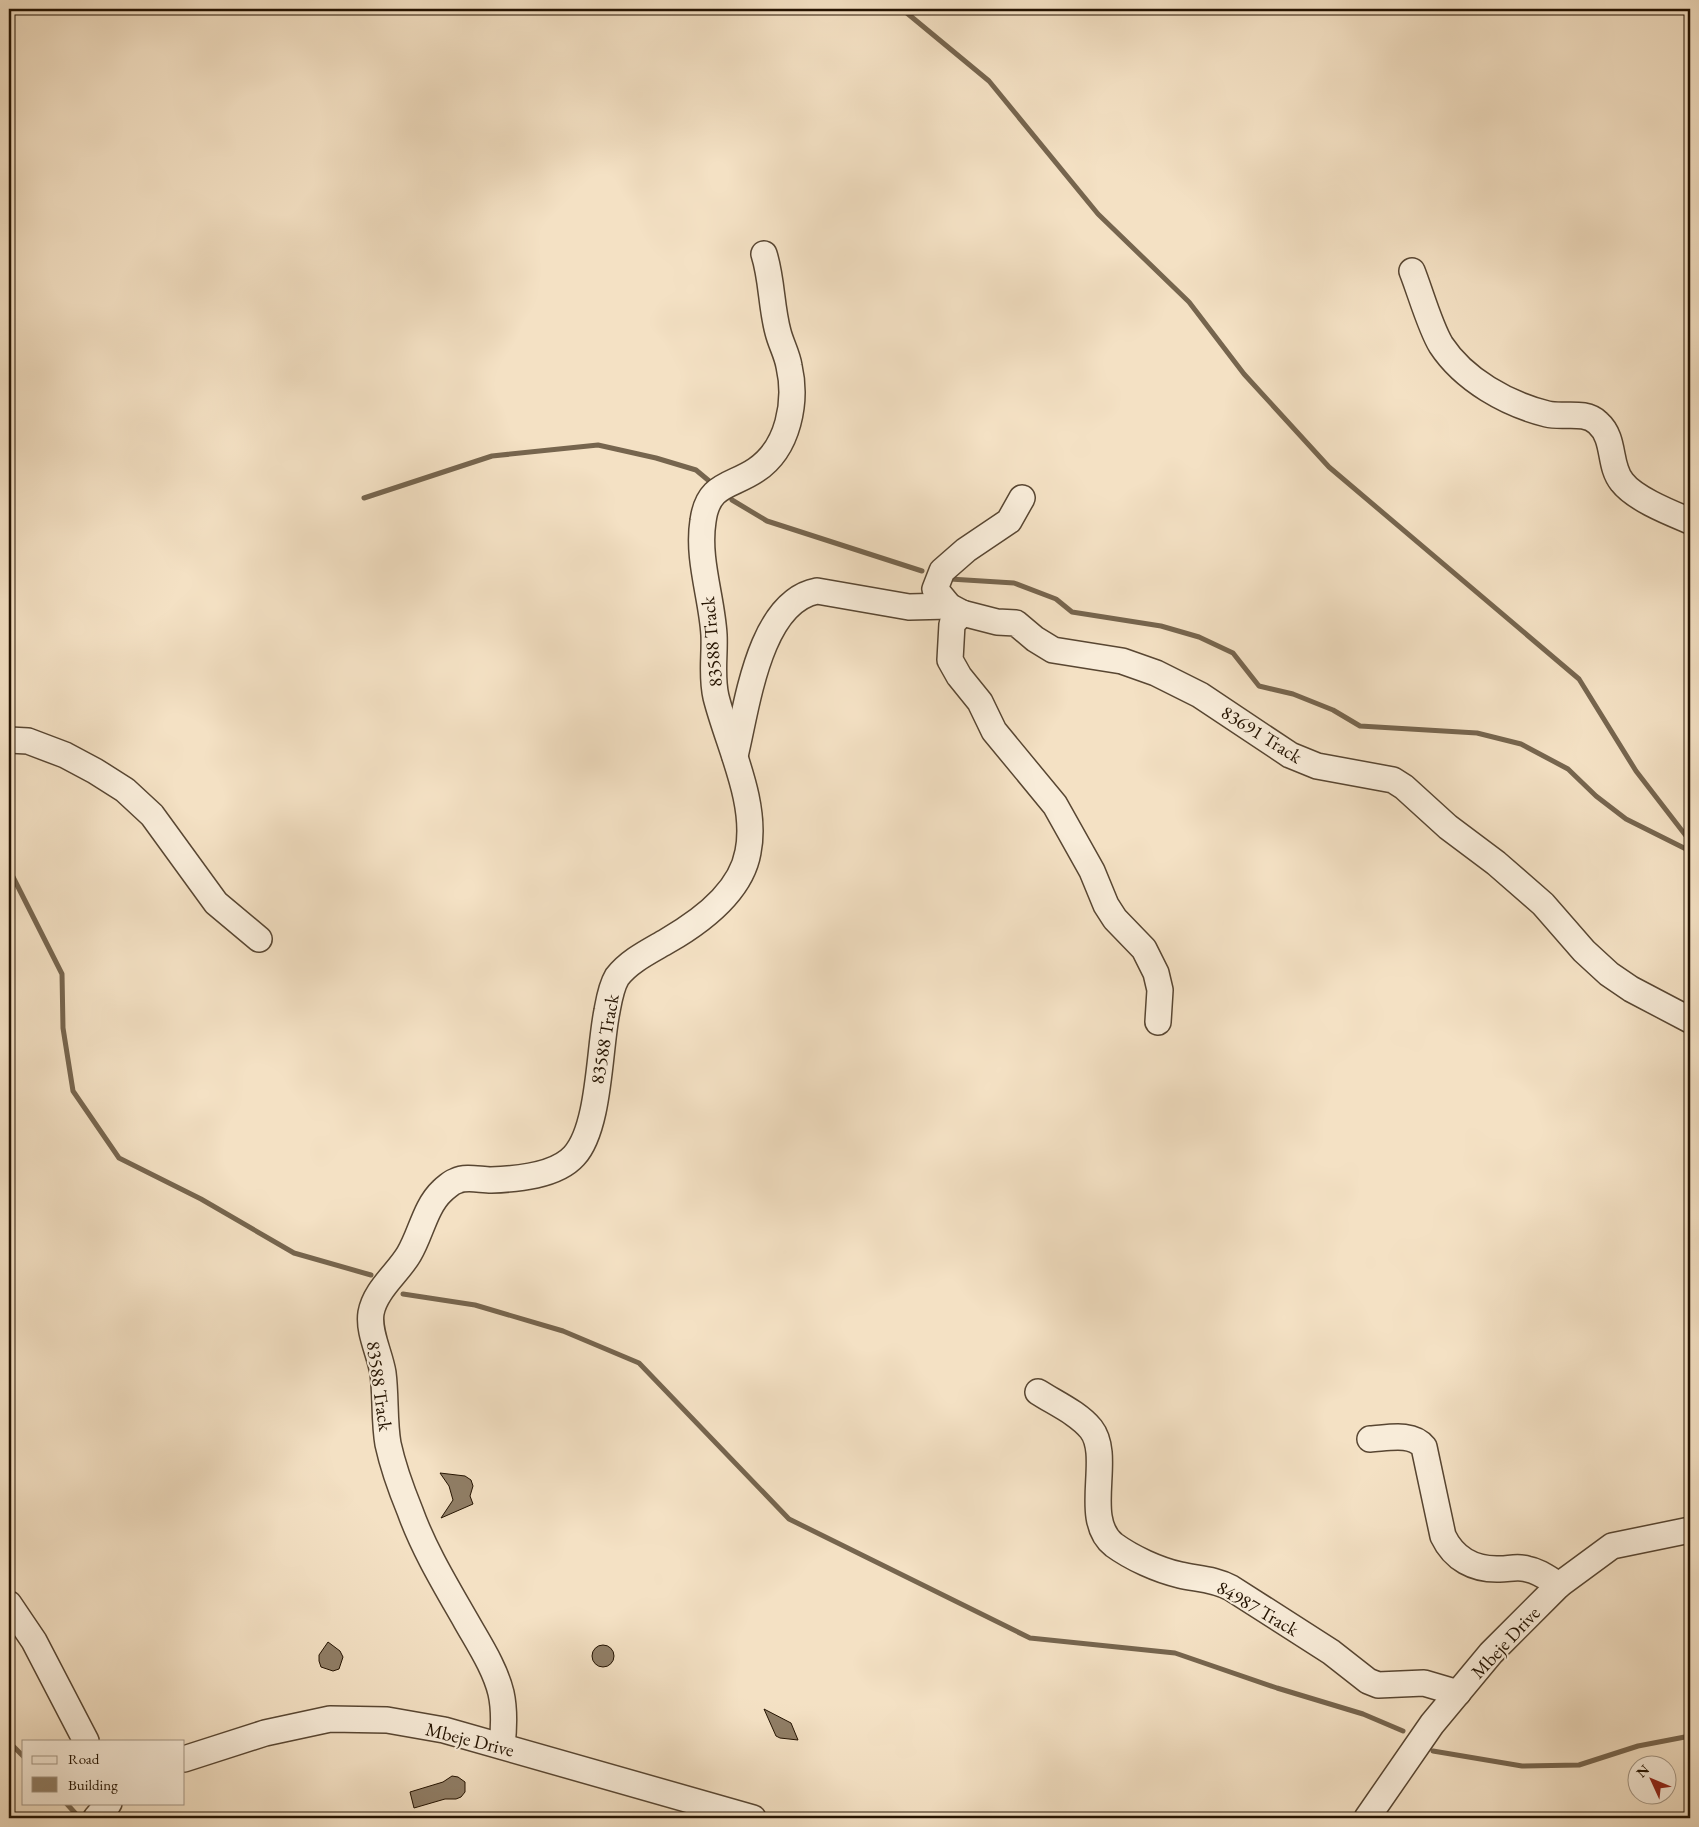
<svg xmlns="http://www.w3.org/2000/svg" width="1699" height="1827" viewBox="0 0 1699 1827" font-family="'EB Garamond',serif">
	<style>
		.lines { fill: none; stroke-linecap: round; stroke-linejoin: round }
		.stream { stroke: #76654e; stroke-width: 5 }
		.building { fill: #907e66; stroke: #241301 }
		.minor-casing { stroke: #584632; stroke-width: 28 }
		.minor { stroke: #f8ecd9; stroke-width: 25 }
		.labels { text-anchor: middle; stroke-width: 4; stroke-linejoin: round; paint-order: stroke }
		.street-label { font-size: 19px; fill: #241301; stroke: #f8ecd9 }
	</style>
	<rect width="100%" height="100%" fill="#f4e1c4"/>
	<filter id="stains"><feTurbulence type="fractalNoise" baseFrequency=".004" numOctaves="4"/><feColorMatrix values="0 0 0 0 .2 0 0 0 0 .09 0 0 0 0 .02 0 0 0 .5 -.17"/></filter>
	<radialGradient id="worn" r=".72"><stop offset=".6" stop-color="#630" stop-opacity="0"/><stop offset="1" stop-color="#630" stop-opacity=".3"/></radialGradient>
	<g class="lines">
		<g class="stream">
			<path d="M902 9 989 81 1098 214 1189 302 1244 374 1329 467 1579 679 1636 771 1690 841"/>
			<path d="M364 498 492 456 598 445 656 458 696 470 714 485"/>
			<path d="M732 500 767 521 922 571"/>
			<path d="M950 579 1014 583 1056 599 1072 612 1161 626 1199 637 1233 653 1259 686 1293 694 1333 710 1360 726 1477 733 1521 744 1568 769 1596 796 1626 819 1690 851"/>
			<path d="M9 869 62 974 63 1028 73 1091 119 1158 201 1199 294 1253 371 1275"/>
			<path d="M403 1294 475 1305 563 1331 639 1363 789 1519 1030 1638 1175 1653 1277 1688 1363 1714 1403 1731"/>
			<path d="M9 1742 24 1757"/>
			<path d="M1433 1751 1522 1766 1579 1765 1638 1746 1690 1736"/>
			<path d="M66 1803 76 1814"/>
		</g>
	</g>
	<g class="building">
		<path d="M440 1473 465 1476 471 1480 473 1486 470 1496 473 1504 441 1518 453 1500 449 1486Z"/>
		<path d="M328 1642 340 1651 343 1657 339 1669 333 1671 321 1667 319 1661V1655Z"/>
		<circle cx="603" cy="1656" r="11"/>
		<path d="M764 1709 791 1723 798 1740 780 1738 776 1736Z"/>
		<path d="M452 1776 458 1777 465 1782V1792L461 1797 456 1799H445L414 1808 410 1792 443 1782Z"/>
	</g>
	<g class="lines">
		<g class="minor-casing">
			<g id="minor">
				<path d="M1412 271C1420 291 1430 327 1441 345 1464 380 1507 404 1547 414 1563 418 1585 410 1598 423 1616 439 1608 465 1622 482 1635 499 1671 513 1690 521"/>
				<path d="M1022 498 1009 521 966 550 942 571 935 589 949 606 962 613 997 622 1016 623 1035 639 1053 650 1122 661 1156 673 1200 695 1290 755 1317 766 1393 780 1404 787 1448 827 1496 863 1543 904 1584 951 1609 974 1631 989 1690 1020"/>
				<path d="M962 613 952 624 950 660 959 676 980 702 994 731 1055 805 1092 871 1106 905 1115 919 1144 949 1156 973 1160 990 1158 1022"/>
				<path d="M9 740 28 741 65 755 95 771 125 790 152 815 216 903 259 939"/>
				<path d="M735 756C747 707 759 602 817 591L909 607 949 606"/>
				<path d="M1038 1392C1055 1403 1078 1413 1091 1429 1113 1457 1081 1519 1114 1545 1132 1558 1158 1570 1180 1575 1198 1579 1215 1579 1231 1588L1331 1652 1368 1681 1378 1685 1424 1683 1458 1693"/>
				<path d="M1370 1439C1388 1438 1412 1432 1424 1447L1443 1536C1454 1559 1474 1570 1500 1569 1509 1569 1518 1566 1527 1569 1539 1571 1549 1579 1559 1585"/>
				<path d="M9 1604 34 1641 86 1741"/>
				<path d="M502 1746C504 1728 505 1711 501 1693 495 1668 479 1644 466 1621 446 1586 424 1550 410 1511 401 1489 393 1467 388 1444 384 1421 386 1396 383 1373 380 1354 368 1332 371 1313 375 1290 398 1273 409 1254 421 1234 425 1207 442 1191 444 1189 452 1182 456 1181 466 1176 480 1180 491 1180 517 1179 556 1176 574 1156 600 1128 599 1049 607 1011 609 1000 611 987 617 977 629 961 650 951 667 941 700 922 741 892 748 852 758 802 728 745 716 697 711 676 715 656 714 635 712 598 697 559 703 521 708 483 731 487 756 470 789 448 797 401 789 366 787 354 781 344 778 332 771 306 772 279 764 254"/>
				<path d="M184 1759 265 1733 330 1719 387 1720 444 1730 753 1818"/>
				<path d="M96 1818 109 1803"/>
				<path d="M1367 1818 1432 1724 1491 1653 1559 1585 1612 1546 1690 1530"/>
			</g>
		</g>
		<use href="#minor" class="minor"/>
	</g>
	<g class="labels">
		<g class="street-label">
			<text transform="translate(711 642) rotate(-95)" y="7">83588 Track</text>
			<text transform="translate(1262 734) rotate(32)" y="7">83691 Track</text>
			<text transform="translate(604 1039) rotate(-80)" y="7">83588 Track</text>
			<text transform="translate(380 1386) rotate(82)" y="7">83588 Track</text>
			<text transform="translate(1258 1608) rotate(30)" y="7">84987 Track</text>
			<text transform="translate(1505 1642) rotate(-47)" y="7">Mbeje Drive</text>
			<text transform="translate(470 1739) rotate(14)" y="7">Mbeje Drive</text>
		</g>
	</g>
	<rect width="1699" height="1827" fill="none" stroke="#f4e1c4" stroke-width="30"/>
	<rect x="10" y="10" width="1679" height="1807" fill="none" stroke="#241301" stroke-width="2.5"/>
	<rect x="15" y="15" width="1669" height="1797" fill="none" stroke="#241301"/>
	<rect x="22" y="1740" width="162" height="65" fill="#f8ecd9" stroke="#a39583"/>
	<rect x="32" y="1756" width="25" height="8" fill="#f8ecd9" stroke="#a39583"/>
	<text x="68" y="1764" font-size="15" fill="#241301">Road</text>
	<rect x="32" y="1777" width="25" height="15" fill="#907e66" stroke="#a39583"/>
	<text x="68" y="1790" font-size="15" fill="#241301">Building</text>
	<g transform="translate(1652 1780) rotate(314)"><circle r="24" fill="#f8ecd9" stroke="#a39583"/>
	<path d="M0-4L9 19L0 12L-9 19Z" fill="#8f2418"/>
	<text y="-8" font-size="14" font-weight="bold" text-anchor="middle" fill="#241301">N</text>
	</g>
	<rect width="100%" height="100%" filter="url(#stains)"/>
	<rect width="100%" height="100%" fill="url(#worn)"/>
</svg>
